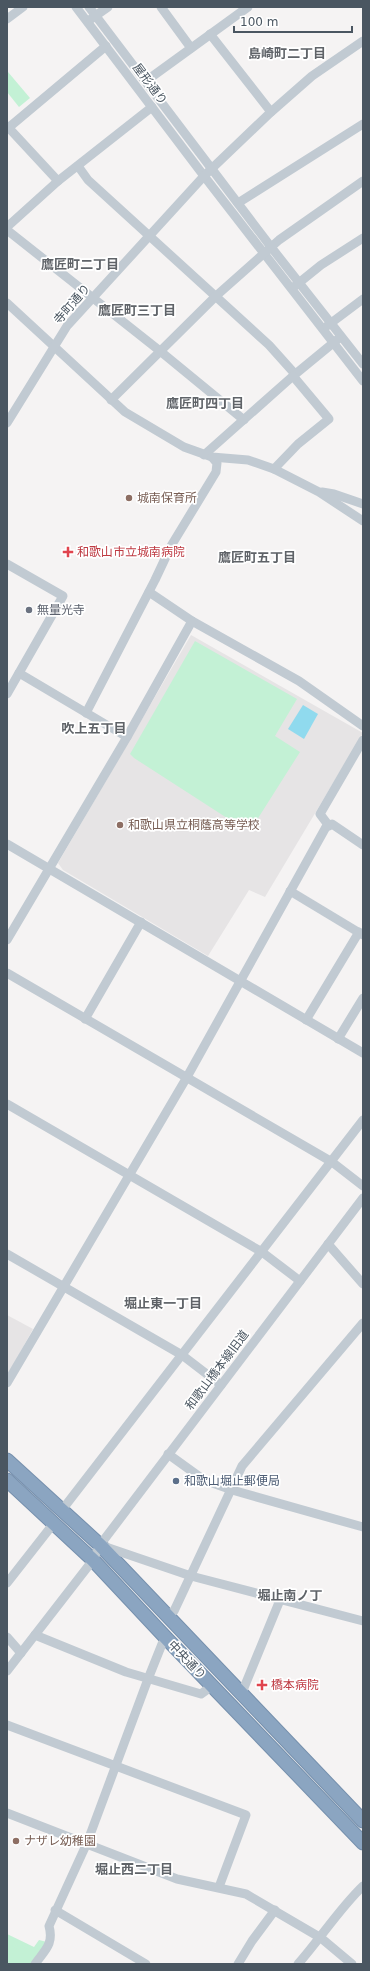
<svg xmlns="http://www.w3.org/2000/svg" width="370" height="1971" font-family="'DejaVu Sans','Noto Sans JP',sans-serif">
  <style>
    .education { fill: #e6e4e5 }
    .green { fill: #c3f1d5 }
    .water { fill: #90daee }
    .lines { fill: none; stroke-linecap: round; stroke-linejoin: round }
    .highway-casing { stroke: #7690ad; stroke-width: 15 }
    .minor { stroke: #c1cad2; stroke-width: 9 }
    .highway { stroke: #8ba5c1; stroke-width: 13 }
    .education-dot { fill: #8d6e63; stroke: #fff; stroke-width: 1.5 }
    .health-dot { fill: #e0444e; stroke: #fff; stroke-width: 1.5 }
    .worship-dot { fill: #6b7280; stroke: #fff; stroke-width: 1.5 }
    .service-dot { fill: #5c6f8a; stroke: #fff; stroke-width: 1.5 }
    .labels { text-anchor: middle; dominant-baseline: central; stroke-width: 3.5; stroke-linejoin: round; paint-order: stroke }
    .street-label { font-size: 12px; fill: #4a5661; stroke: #fff }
    .education-label { font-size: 12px; fill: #785e54; stroke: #fff; text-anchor: start }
    .health-label { font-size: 12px; fill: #be3a42; stroke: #fff; text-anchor: start }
    .worship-label { font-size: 12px; fill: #5b616d; stroke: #fff; text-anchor: start }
    .service-label { font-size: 12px; fill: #4e5e75; stroke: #fff; text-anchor: start }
    .neighbourhood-label { font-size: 13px; font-weight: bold; fill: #5f6368; stroke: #fff }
  </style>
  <rect width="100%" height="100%" fill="#f5f3f3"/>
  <!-- education -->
  <g class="education">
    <path d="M191 635 363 733 265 897 249 890 208 956 63 870 58 863Z"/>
    <path d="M7 1315 33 1329 7 1376Z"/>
  </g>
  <!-- green -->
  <g class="green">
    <path d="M8 72 30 98 19 107 7 92Z"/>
    <path d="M195 641 297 699 275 736 300 752 255 823 241 827 134 758 130 754Z"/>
    <path d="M7 1934 34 1947 39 1940 47 1942 34 1964H7Z"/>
  </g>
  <!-- water -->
  <path class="water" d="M303 705 318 714 304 739 288 729Z"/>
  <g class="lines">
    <!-- highway casing -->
    <g class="highway-casing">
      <g id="highway">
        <path d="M7 1460 100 1545 363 1821"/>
        <path d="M7 1480 93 1560 167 1639 363 1843"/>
      </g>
    </g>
    <!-- minor -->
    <g class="minor">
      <path d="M76 7 204 176 363 381"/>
      <path d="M89 7 271 247 363 364"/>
      <path d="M161 7 191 48"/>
      <path d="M7 19 23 7"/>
      <path d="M91 19 108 7"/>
      <path d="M210 34 271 112"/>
      <path d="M146 81 248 7"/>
      <path d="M7 126 58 181"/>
      <path d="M7 129 106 46"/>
      <path d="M78 166 88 180 269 345 295 374"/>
      <path d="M238 203 363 124"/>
      <path d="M7 227 58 181 152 107"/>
      <path d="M7 230 160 351 244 420"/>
      <path d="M295 286 321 265 363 238"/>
      <path d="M7 303 125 412 184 447 212 457 248 460 274 469 319 492 363 521"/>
      <path d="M327 326 363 299"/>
      <path d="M111 400 216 296 279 240 363 181"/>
      <path d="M7 423 67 326 204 176 271 112 312 76 363 41"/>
      <path d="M204 455 293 376 338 339"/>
      <path d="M274 469 298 444 329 419 293 376"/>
      <path d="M322 492 334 494 363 504"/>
      <path d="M7 564 63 596 7 694"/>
      <path d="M149 592 192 621 299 681 363 726"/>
      <path d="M19 673 127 737"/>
      <path d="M86 713 155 580 171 546 216 472 217 463 212 457"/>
      <path d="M329 826 320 814 363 740"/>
      <path d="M7 844 363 1053"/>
      <path d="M290 891 363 935"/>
      <path d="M7 940 127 737 192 621"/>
      <path d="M7 973 332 1162 363 1186"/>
      <path d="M85 1019 141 922"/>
      <path d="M306 1020 359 932"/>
      <path d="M338 1039 363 998"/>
      <path d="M7 1104 262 1252 300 1281"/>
      <path d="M328 1244 363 1284"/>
      <path d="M7 1254 182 1355 221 1385"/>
      <path d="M7 1383 187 1077 326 827 332 824 363 845"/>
      <path d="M168 1454 204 1480 232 1490 363 1527"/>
      <path d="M62 1510 363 1120"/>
      <path d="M103 1546 191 1576 363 1621"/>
      <path d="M7 1583 54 1523"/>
      <path d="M166 1616 174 1611 242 1466 363 1323"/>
      <path d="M35 1635 126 1672 201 1694 212 1686"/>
      <path d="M7 1637 21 1653"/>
      <path d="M7 1671 93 1560 100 1545 363 1198"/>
      <path d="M241 1695 280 1600"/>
      <path d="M7 1725 246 1815 219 1887"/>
      <path d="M7 1813 177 1879 246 1894 321 1938 352 1964"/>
      <path d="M55 1910 146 1964"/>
      <path d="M35 1964C45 1950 54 1944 49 1926L87 1843 148 1679 162 1644 167 1639"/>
      <path d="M238 1964 252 1941 275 1910"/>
      <path d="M298 1964C321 1938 339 1909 363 1886"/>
    </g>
    <!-- highway -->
    <use href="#highway" class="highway"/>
  </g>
  <!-- markers -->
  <g class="education-dot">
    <circle cx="129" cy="498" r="4"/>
    <circle cx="120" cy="825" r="4"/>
    <circle cx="16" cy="1841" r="4"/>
  </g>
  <g class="health-dot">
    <path d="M66 546h4v4h4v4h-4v4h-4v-4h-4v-4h4z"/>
    <path d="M260 1679h4v4h4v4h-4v4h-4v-4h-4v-4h4z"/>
  </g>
  <circle class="worship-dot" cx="29" cy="610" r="4"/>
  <circle class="service-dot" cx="176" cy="1481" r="4"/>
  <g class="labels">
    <!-- street labels -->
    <g class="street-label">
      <text transform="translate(150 84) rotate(53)">屋形通り</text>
      <text transform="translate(72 304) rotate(-49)">寺町通り</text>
      <text transform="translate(217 1370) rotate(-53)">和歌山橋本線旧道</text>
      <text transform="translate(187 1660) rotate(46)">中央通り</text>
    </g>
    <!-- education labels -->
    <g class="education-label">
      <text x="137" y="498">城南保育所</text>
      <text x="128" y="825">和歌山県立桐蔭高等学校</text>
      <text x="24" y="1841">ナザレ幼稚園</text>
    </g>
    <!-- health labels -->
    <g class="health-label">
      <text x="77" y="552">和歌山市立城南病院</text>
      <text x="271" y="1685">橋本病院</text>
    </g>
    <!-- worship labels -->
    <g class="worship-label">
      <text x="37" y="610">無量光寺</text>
    </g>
    <!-- service labels -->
    <g class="service-label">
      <text x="184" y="1481">和歌山堀止郵便局</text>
    </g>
    <!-- neighbourhood labels -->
    <g class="neighbourhood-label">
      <text x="287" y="53">島崎町二丁目</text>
      <text x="80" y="264">鷹匠町二丁目</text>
      <text x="137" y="310">鷹匠町三丁目</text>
      <text x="205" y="403">鷹匠町四丁目</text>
      <text x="257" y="557">鷹匠町五丁目</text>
      <text x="94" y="728">吹上五丁目</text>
      <text x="163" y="1303">堀止東一丁目</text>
      <text x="290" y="1595">堀止南ノ丁</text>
      <text x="134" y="1869">堀止西二丁目</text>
    </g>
  </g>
  <!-- border -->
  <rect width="370" height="1971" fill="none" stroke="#4a5661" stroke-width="16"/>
  <!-- scale -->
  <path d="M234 26v6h118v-6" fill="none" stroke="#4a5661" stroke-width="2"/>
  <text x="240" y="26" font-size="12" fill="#4a5661" stroke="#ffffff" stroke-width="3" paint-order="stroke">100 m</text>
</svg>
